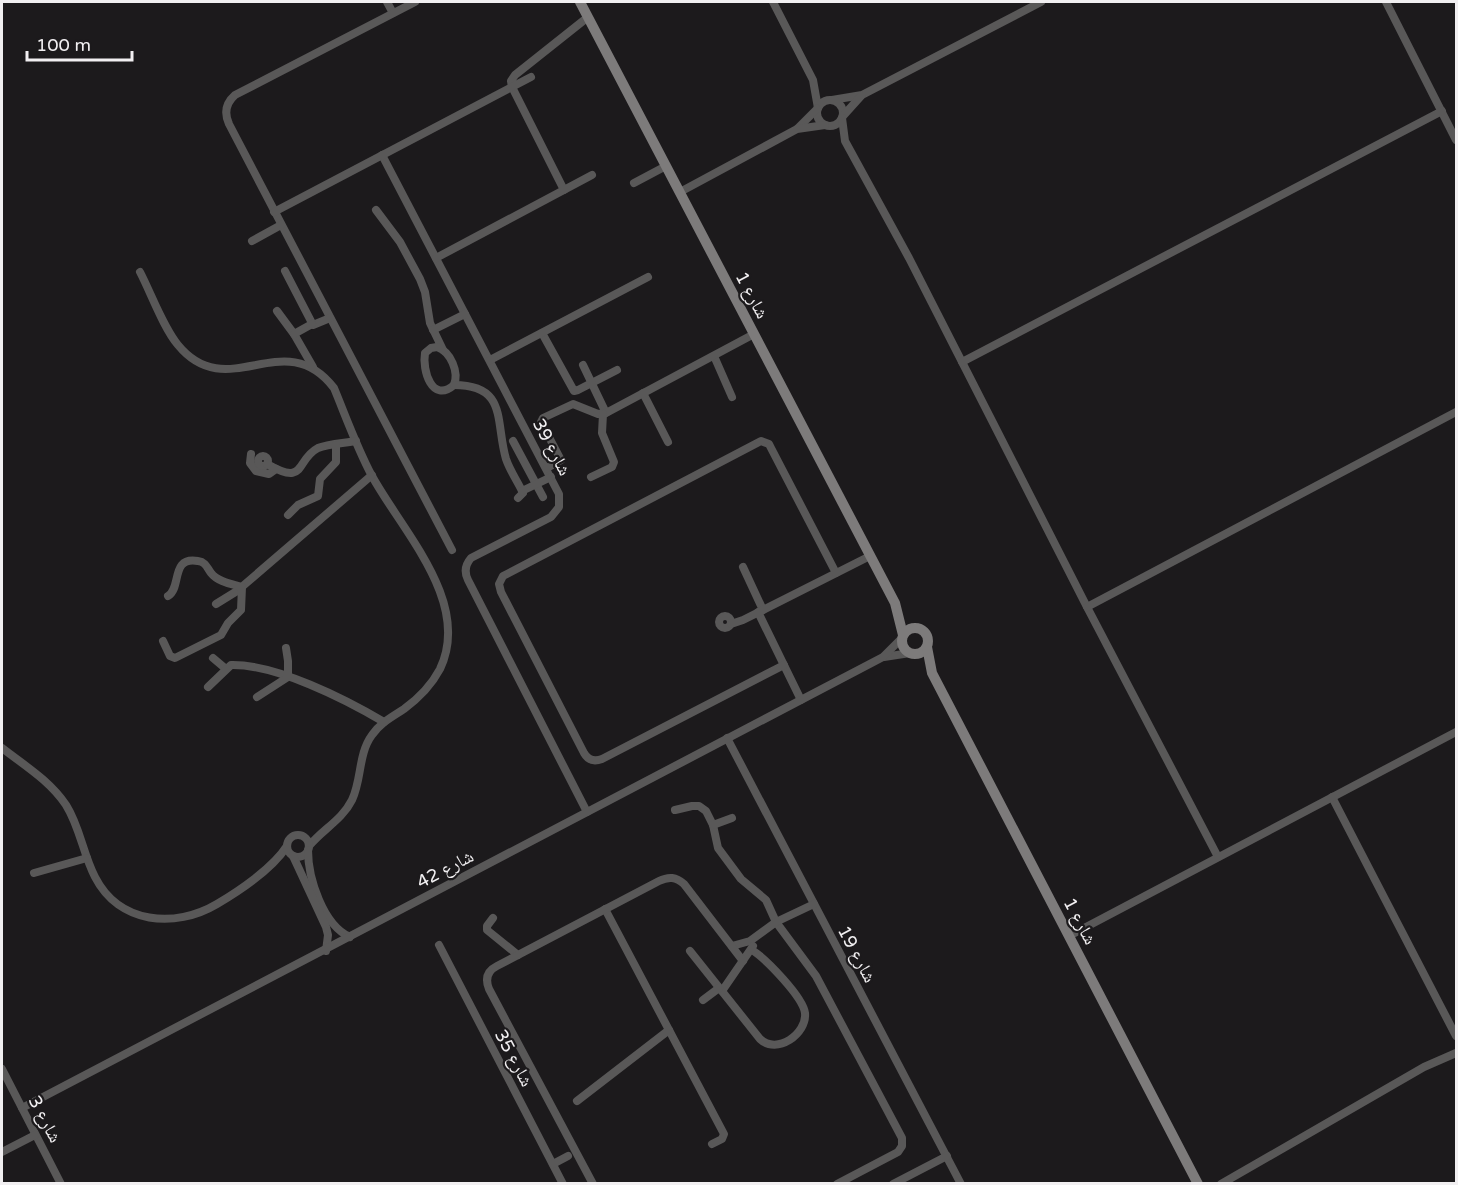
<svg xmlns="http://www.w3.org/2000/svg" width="1458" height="1185" font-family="'Varela Round','Noto Naskh Arabic',sans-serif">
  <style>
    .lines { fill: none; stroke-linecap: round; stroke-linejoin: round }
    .street { stroke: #595858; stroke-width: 8 }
    .secondary { stroke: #7d7b7b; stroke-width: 10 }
    .labels { text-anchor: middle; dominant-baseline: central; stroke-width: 4.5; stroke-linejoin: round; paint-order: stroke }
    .street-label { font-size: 18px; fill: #f1eff1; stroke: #1c1a1c }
  </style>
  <rect width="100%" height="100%" fill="#1c1a1c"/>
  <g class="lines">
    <!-- street -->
    <g class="street">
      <path d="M387 2 393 13"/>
      <path d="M415 2 235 95C226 103 224 113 229 124L452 550"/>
      <path d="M773 2 813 80 818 108"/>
      <path d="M1386 2 1456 140"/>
      <path d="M832 100 862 95 1041 2"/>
      <circle cx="830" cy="113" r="13"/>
      <path d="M843 116 861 96"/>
      <path d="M842 118 845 141 909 258 1087 607 1218 857"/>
      <path d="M798 128 817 109"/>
      <path d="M382 155 559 494V507L551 517 471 558C465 565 464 572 468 580L587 812"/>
      <path d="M634 183 666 166"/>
      <path d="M564 190 512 87 511 81 515 75 588 17"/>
      <path d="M680 192 797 129 825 125"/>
      <path d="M376 210 400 242 420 279 425 292 430 323 443 350"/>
      <path d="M274 212 531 77"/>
      <path d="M252 241 281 225"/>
      <path d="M436 258 592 175"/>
      <path d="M285 271 313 325 330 318"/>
      <path d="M140 272C151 293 163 327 178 345 228 406 284 323 334 388 346 417 357 448 372 476 402 531 472 602 440 669 431 686 419 698 404 709 392 717 380 723 372 735 358 754 362 779 352 800 342 820 323 829 309 846"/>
      <path d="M277 311 294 334 313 367"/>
      <path d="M433 330 465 314"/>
      <path d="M542 333 574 391 578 390 617 370"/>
      <path d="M294 334 312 324"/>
      <path d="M437 347C451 352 459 372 454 385 432 404 422 370 425 353L431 348Z"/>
      <path d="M714 356 732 397"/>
      <path d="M490 360 648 277"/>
      <path d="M962 362 1442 111"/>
      <path d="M583 365 606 413"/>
      <path d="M454 385C508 385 495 422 506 459 510 471 518 482 523 493L518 498"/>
      <path d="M643 393 668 442"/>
      <path d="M513 441 543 497"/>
      <path d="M251 454 250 463 256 471 269 474 276 469"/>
      <circle cx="263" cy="461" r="5"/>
      <path d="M267 464C307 487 295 460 318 448 327 444 345 443 356 441"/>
      <path d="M547 468 561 460 541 422 543 418 573 404 598 414 606 413 754 334"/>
      <path d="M591 477 612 467 614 462 602 433 603 414"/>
      <path d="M522 491 551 477"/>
      <path d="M288 515 298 505 318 496 320 479 336 462V445"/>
      <path d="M743 567 763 610"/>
      <path d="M216 604 237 591 372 475"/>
      <path d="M1087 607 1456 412"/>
      <path d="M758 612 801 700"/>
      <circle cx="725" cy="622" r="6"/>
      <path d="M731 624 743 620 870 556"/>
      <path d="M163 641 170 656 175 658 221 635 228 623 241 610 242 587C232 584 218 582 211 573 207 568 206 562 198 561 170 556 182 588 168 596"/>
      <path d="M884 657 910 653"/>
      <path d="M213 658 226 669"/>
      <path d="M784 665 602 759C594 762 588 760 584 753L501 592 499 584 503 576 507 574 761 441 769 444 771 448 836 573"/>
      <path d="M208 687 231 665C276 664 345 699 384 722"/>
      <path d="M257 697 288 677V661L286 648"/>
      <path d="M727 738 961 1184"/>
      <path d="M2 748C25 766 49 780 66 805 80 827 83 854 95 877 119 924 175 929 217 904 239 891 273 868 287 846"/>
      <path d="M1332 797 1456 1036"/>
      <path d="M675 810 692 806H699L706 811 713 825 718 848 741 879 766 900 776 922 816 976 902 1138V1146L898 1152 837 1184"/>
      <path d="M713 825 732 818"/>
      <circle cx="298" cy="846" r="11"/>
      <path d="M308 850C308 878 323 925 350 937"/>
      <path d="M293 856 326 927 328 935 326 951"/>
      <path d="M34 873 87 858"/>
      <path d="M605 909 724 1134 722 1139 712 1144"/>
      <path d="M493 918 487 926V930L518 955"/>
      <path d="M1069 936 1456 732"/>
      <path d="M439 945 563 1184"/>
      <path d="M732 946 750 941 776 922 814 904"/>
      <path d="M690 951 760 1039C777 1055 807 1034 805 1013 803 997 766 959 752 950"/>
      <path d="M722 991 753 946"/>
      <path d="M703 1000 719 988"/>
      <path d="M2 1069 61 1184"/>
      <path d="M577 1101 669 1030"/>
      <path d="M22 1108 883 657 903 637"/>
      <path d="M2 1152 35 1135"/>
      <path d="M553 1164 568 1156"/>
      <path d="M593 1184 489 989C485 979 487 971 497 966L659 881C669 876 676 877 684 884L743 961"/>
      <path d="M893 1184 947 1156"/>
      <path d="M1221 1184 1424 1067 1456 1053"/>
    </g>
    <!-- secondary -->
    <g class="secondary">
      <path d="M580 2 895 603 903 635"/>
      <circle cx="915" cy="641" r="13"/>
      <path d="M927 647 932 673 1198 1184"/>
    </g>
  </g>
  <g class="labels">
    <!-- street labels -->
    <g class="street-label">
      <text transform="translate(752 295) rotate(62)">شارع 1</text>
      <text transform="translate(552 447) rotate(62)">شارع 39</text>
      <text transform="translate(445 869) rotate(-28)">شارع 42</text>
      <text transform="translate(1080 921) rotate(62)">شارع 1</text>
      <text transform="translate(857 954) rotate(62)">شارع 19</text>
      <text transform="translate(514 1058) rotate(62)">شارع 35</text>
      <text transform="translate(45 1119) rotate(62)">شارع 3</text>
    </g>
  </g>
  <!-- border -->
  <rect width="1458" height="1185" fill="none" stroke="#f1eff1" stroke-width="6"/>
  <!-- scale -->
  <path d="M27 51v9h105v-9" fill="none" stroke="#f1eff1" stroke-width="3"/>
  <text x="36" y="51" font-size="18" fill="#f1eff1" stroke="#1c1a1c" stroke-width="4.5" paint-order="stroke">100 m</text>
</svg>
